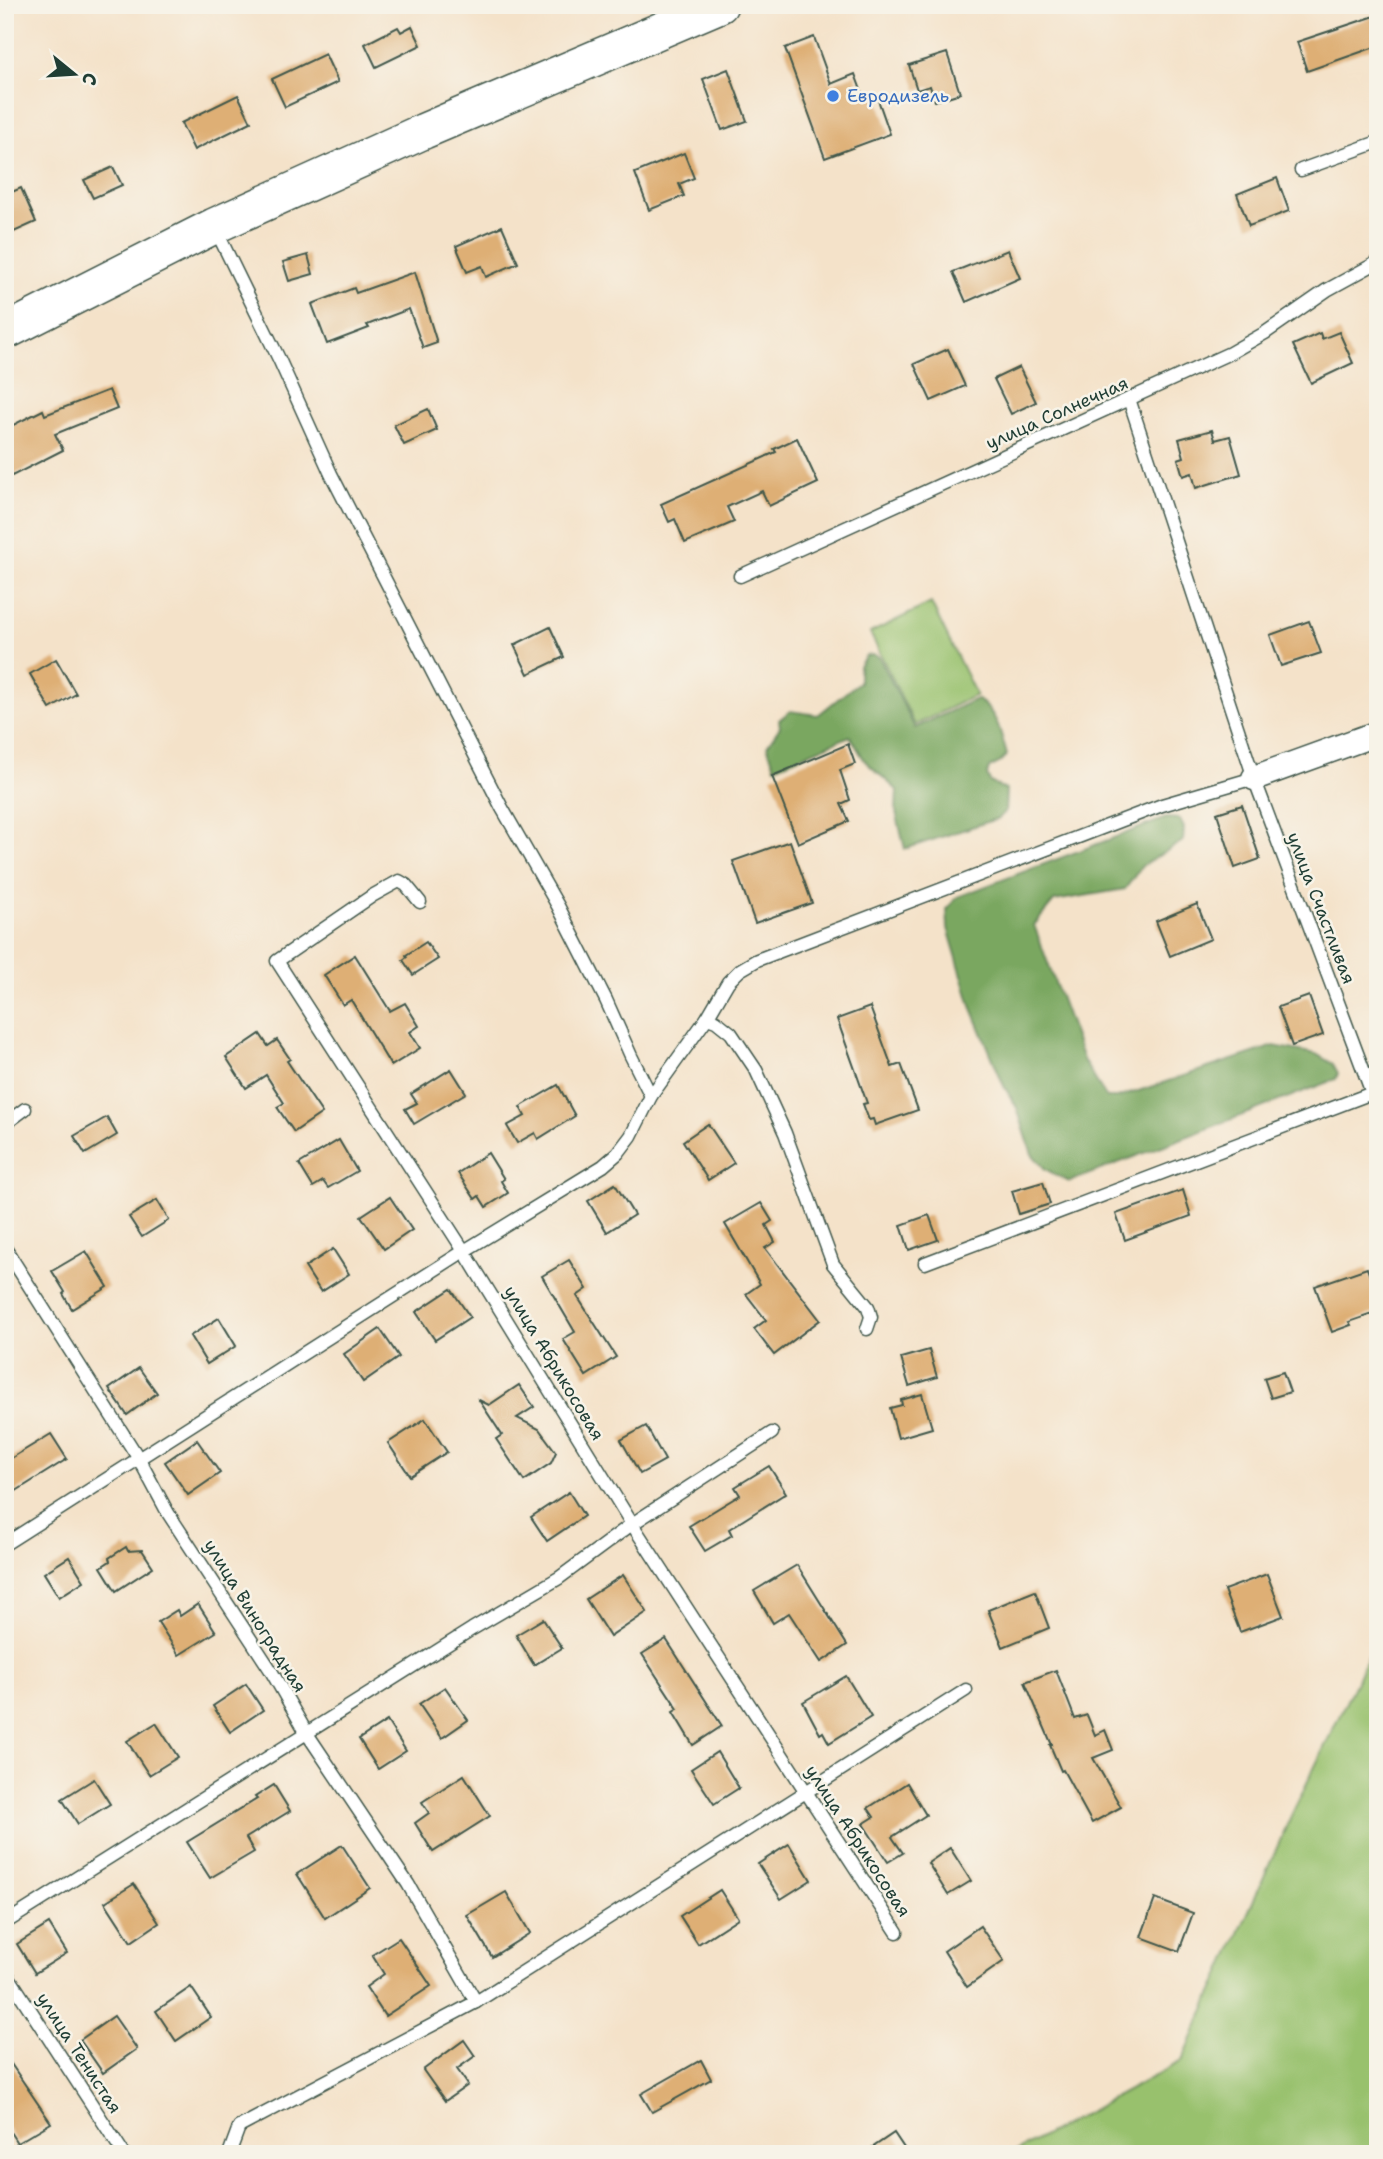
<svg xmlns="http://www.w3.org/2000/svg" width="1383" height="2159" font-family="'Shantell Sans',sans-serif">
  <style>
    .green { fill: #98c16d; stroke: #5c7f50; stroke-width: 2 }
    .forest { fill: #7aa760; stroke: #4c724a; stroke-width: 2 }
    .building { fill: #deaf74 }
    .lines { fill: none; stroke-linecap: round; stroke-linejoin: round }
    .lane-casing { stroke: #3f564a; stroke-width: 15 }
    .street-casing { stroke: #3f564a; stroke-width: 27 }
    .secondary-casing { stroke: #3f564a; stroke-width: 38 }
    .lane { stroke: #fff; stroke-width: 12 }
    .street { stroke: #fff; stroke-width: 24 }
    .secondary { stroke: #fff; stroke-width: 35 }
    .shop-dot { fill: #3f7fe0; stroke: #f7f3e8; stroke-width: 2.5 }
    .labels { text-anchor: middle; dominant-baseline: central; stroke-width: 5; stroke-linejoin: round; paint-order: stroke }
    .shop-label { font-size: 18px; fill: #366cbe; stroke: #f7f3e8; text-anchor: start }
    .street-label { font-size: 18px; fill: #1f3d34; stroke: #f7f3e8 }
  </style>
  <rect width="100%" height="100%" fill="#f7f3e8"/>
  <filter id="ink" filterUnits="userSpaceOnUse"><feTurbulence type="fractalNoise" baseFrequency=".0143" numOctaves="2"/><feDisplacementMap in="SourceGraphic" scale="14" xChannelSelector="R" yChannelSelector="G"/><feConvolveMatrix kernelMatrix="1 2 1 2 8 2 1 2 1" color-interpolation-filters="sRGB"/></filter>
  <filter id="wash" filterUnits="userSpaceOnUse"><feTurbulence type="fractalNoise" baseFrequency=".00686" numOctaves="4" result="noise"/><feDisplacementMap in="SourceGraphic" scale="28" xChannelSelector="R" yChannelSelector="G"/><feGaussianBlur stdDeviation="1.57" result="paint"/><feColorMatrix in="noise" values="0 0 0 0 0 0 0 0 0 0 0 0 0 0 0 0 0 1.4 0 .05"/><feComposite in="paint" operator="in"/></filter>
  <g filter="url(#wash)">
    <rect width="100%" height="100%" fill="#f4e2c9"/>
    <!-- green -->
    <g class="green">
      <path d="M931 603 976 695 915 725 870 633Z"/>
      <path d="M1378 1636V2154H1011L1182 2061 1291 1816Z"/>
    </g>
    <!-- forest -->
    <g class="forest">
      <path d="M873 655 879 657 915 728 976 699C997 710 1001 734 1007 755L1001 762 989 768 987 775 990 782 1006 790 1005 812 999 818 905 849 896 812 897 790 865 761 850 736 775 767 767 746 780 727 779 720 790 711 818 715 859 682V666L866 656Z"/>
      <path d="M1166 818 1180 819 1184 828 1183 841 1142 866 1125 889 1054 901 1034 925 1084 1062 1107 1098H1117L1274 1046 1316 1054 1333 1064 1338 1073 1336 1079 1069 1182 1045 1169 1032 1154 1017 1108 1004 1086 971 1006 948 928 947 909 957 897Z"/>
    </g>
    <g id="blocks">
      <!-- building -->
      <g class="building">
        <path d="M1378 15V46L1307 71 1297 42Z"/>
        <path d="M412 26 421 45 376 67 365 44 398 27 401 32Z"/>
        <path d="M814 37 831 84 855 74 864 98 876 94 890 134 825 158 785 48Z"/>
        <path d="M947 53 960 93 935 101 930 86 917 90 909 65Z"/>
        <path d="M325 54 338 82 285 107 272 79Z"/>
        <path d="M728 69 747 121 722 130 703 79Z"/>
        <path d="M238 95 251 122 194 150 181 123Z"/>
        <path d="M684 153 694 178 679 184 684 196 649 210 635 173Z"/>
        <path d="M113 167 122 185 93 198 84 180Z"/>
        <path d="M1277 178 1289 211 1249 226 1237 194Z"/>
        <path d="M21 188 36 222 5 236V195Z"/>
        <path d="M502 226 518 263 486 277 482 266 467 272 456 246Z"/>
        <path d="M1008 250 1020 278 966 302 953 272Z"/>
        <path d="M308 255 313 274 289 281 283 262Z"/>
        <path d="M415 272 437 343 423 348 409 309 367 325 369 328 327 344 312 304 354 288 356 293Z"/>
        <path d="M1339 332 1353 363 1311 383 1293 345 1320 333 1322 339Z"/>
        <path d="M948 349 965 386 931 401 914 364Z"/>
        <path d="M1019 367 1036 402 1011 414 994 379Z"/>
        <path d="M109 390 117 409 55 434 63 450 12 476 5 462V429L43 410 45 415Z"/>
        <path d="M428 409 437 430 404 445 394 425Z"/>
        <path d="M1212 430 1215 440 1230 436 1241 474 1196 488 1192 473 1183 476 1178 459 1184 457 1179 439Z"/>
        <path d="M797 438 818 483 769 506 762 491 727 507 734 522 685 543 675 519 669 522 661 504 776 452 774 449Z"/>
        <path d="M1309 621 1321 653 1281 666 1270 635Z"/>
        <path d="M550 627 564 657 528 674 514 645Z"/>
        <path d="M56 659 76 694 50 709 30 674Z"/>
        <path d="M848 744 855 764 840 770 850 800 841 804 849 821 798 843 772 776Z"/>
        <path d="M1242 805 1260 859 1235 868 1217 813Z"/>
        <path d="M790 841 812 903 755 923 733 861Z"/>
        <path d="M1197 904 1211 939 1170 956 1156 921Z"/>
        <path d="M426 942 438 959 413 975 403 960 407 957 406 955Z"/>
        <path d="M355 955 390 1011 405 1003 419 1026 410 1032 420 1048 391 1066 351 1000 343 1005 324 975Z"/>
        <path d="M1309 996 1323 1035 1292 1046 1278 1007Z"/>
        <path d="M870 1007 892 1067 901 1064 918 1110 875 1125 873 1119 869 1120 863 1104 867 1103 837 1019Z"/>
        <path d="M260 1034 268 1046 277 1040 290 1059 287 1061 322 1113 294 1132 277 1107 284 1103 266 1075 246 1088 226 1057Z"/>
        <path d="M451 1069 466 1093 414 1124 405 1109 417 1103 411 1094Z"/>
        <path d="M558 1085 575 1116 538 1139 535 1133 517 1143 507 1126 525 1116 520 1107Z"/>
        <path d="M107 1117 117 1135 85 1154 74 1136Z"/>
        <path d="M708 1124 734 1163 708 1180 683 1141Z"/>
        <path d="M339 1140 357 1171 328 1188 323 1181 313 1187 299 1164Z"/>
        <path d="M488 1153 504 1179 501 1181 508 1193 486 1207 479 1196 475 1199 458 1173Z"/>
        <path d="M1043 1182 1050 1204 1019 1214 1012 1191Z"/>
        <path d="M615 1184 634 1215 607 1232 588 1201Z"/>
        <path d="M1183 1190 1191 1216 1125 1240 1116 1214Z"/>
        <path d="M390 1197 412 1230 384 1249 361 1216Z"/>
        <path d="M157 1200 169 1220 142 1237 129 1217Z"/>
        <path d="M761 1203 772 1221 766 1225 775 1242 765 1248 820 1320 774 1355 754 1329 766 1320 746 1294 760 1284 725 1224Z"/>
        <path d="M929 1215 938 1240 909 1250 901 1225Z"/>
        <path d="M333 1249 349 1274 321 1292 305 1267Z"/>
        <path d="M86 1251 108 1287 72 1309 63 1294 65 1292 52 1271Z"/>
        <path d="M569 1260 587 1289 577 1296 616 1357 586 1376 563 1339 575 1332 542 1276Z"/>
        <path d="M1367 1268 1378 1299V1312L1349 1322 1351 1325 1332 1332 1315 1286Z"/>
        <path d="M451 1289 470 1317 435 1340 416 1312Z"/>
        <path d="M219 1318 236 1346 207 1364 190 1336Z"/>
        <path d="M380 1329 399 1357 363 1382 344 1354Z"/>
        <path d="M929 1350 937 1377 909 1386 901 1358Z"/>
        <path d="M139 1368 157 1393 127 1415 109 1389Z"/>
        <path d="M1283 1372 1290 1392 1271 1398 1264 1378Z"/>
        <path d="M519 1385 534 1407 517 1418 539 1429 556 1452 551 1463 524 1481 496 1439 502 1435 479 1400 489 1405Z"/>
        <path d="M922 1394 932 1428 898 1438 890 1408 902 1405 901 1400Z"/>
        <path d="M425 1419 447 1452 410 1476 388 1443Z"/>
        <path d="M646 1426 665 1460 640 1474 621 1440Z"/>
        <path d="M51 1434 67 1459 5 1498V1462Z"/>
        <path d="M197 1440 220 1473 188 1495 165 1462Z"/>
        <path d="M769 1466 786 1493 729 1529 732 1535 705 1551 689 1526 740 1495 735 1487Z"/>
        <path d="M569 1492 584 1516 547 1541 531 1517Z"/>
        <path d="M126 1547 128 1551 142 1550 153 1567 116 1591 101 1567 110 1561 109 1558Z"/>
        <path d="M69 1557 84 1581 59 1597 44 1573Z"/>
        <path d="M797 1565 847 1645 821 1662 789 1613 773 1623 754 1591Z"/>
        <path d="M1267 1574 1283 1616 1240 1632 1224 1590Z"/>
        <path d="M623 1575 647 1612 610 1637 586 1599Z"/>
        <path d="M1035 1591 1049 1628 1003 1647 988 1610Z"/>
        <path d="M198 1604 216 1632 179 1655 158 1622 177 1610 180 1616Z"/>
        <path d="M543 1619 562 1648 534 1665 516 1635Z"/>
        <path d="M666 1639 722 1726 693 1745 673 1712 678 1709 642 1654Z"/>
        <path d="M1056 1670 1075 1719 1087 1715 1095 1735 1105 1730 1113 1750 1093 1758 1121 1807 1092 1823 1063 1770 1061 1771 1050 1745H1052L1025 1682Z"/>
        <path d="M846 1676 871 1717 829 1743 823 1732 820 1734 803 1702Z"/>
        <path d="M246 1684 263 1710 230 1732 213 1706Z"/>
        <path d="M445 1687 468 1720 442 1738 419 1704Z"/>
        <path d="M387 1721 406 1751 378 1769 359 1739Z"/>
        <path d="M156 1723 178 1757 149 1775 127 1741Z"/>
        <path d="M717 1752 739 1788 714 1804 691 1769Z"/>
        <path d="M464 1775 490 1816 433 1852 415 1823 429 1813 422 1802Z"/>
        <path d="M94 1779 110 1804 78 1824 62 1799Z"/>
        <path d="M907 1783 926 1815 892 1837 903 1853 888 1862 863 1824 874 1817 868 1808Z"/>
        <path d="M274 1785 290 1811 246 1838 254 1852 210 1878 187 1842 257 1799 255 1797Z"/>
        <path d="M789 1844 811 1880 781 1899 758 1864Z"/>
        <path d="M342 1845 370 1888 325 1918 297 1874Z"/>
        <path d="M950 1848 971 1881 948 1895 928 1863Z"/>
        <path d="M134 1884 159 1923 131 1942 105 1902Z"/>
        <path d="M720 1890 738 1918 698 1944 680 1916Z"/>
        <path d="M506 1892 530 1933 492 1957 467 1915Z"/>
        <path d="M1155 1899 1193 1913 1179 1951 1141 1937Z"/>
        <path d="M49 1924 67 1953 35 1973 17 1944Z"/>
        <path d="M980 1926 1004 1961 967 1987 944 1951Z"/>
        <path d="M399 1938 431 1986 385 2016 366 1987 384 1974 372 1955Z"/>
        <path d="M191 1987 211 2017 176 2041 156 2011Z"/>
        <path d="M114 2016 137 2049 103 2073 80 2040Z"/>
        <path d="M464 2040 475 2056 457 2069 468 2085 445 2101 423 2070Z"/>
        <path d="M5 2055 51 2123 17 2143 5 2124Z"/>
        <path d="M701 2060 711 2079 652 2112 641 2094Z"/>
        <path d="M894 2133 908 2154H863Z"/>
      </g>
    </g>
  </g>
  <g filter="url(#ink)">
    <use href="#blocks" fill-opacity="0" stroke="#3f564a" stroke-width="2"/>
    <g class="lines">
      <!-- lane casing -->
      <g class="lane-casing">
        <g id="lane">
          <path d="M1301 170 1378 142"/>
          <path d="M215 228 279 359 331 474 502 808 558 906 606 1000 631 1056 651 1096"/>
          <path d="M740 576 1230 353 1265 333 1327 290 1378 262"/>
          <path d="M420 902 406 885 399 881 372 896 277 961 464 1251 632 1524 897 1932"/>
          <path d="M707 1018 716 1021 731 1033 756 1070 785 1133 833 1264 868 1307 871 1317 867 1329"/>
          <path d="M1372 1093 1378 1108"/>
          <path d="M5 1124 25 1109"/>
          <path d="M5 1248 139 1459 168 1513 270 1669 306 1732 408 1884 476 2002"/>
          <path d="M925 1263 1372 1093 1254 778 1129 399"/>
          <path d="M5 1544 464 1251 603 1166 618 1153 631 1136 651 1096 707 1018 728 982 740 970 757 960 1162 805 1254 778"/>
          <path d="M5 1923 472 1629 559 1578 632 1524 772 1433"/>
          <path d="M5 1971 124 2154"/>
          <path d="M229 2154 239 2127 476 2002 966 1690"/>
        </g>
      </g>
      <!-- street casing -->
      <g class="street-casing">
        <path id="street" d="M1254 778 1378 733"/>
      </g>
      <!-- secondary casing -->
      <g class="secondary-casing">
        <path id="secondary" d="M5 332 214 226 424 131 720 5"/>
      </g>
      <!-- lane -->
      <use href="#lane" class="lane"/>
      <!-- street -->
      <use href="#street" class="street"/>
      <!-- secondary -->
      <use href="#secondary" class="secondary"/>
    </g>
  </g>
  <!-- markers -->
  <circle class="shop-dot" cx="833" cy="96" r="7"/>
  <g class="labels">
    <!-- shop labels -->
    <g class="shop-label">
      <text x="847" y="96">Евродизель</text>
    </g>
    <!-- street labels -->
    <g class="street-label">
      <text transform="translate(1057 413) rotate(-24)">улица Солнечная</text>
      <text transform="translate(1321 908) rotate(69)">улица Счастливая</text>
      <text transform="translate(554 1363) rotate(59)">улица Абрикосовая</text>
      <text transform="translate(255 1616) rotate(58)">улица Виноградная</text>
      <text transform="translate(858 1841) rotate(57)">улица Абрикосовая</text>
      <text transform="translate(79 2053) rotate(57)">улица Тенистая</text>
    </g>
  </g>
  <!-- margin -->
  <rect width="1383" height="2159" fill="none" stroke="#f7f3e8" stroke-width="28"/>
  <!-- north arrow -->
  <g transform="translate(74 74) rotate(108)" stroke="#f7f3e8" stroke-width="5" paint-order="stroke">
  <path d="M0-5L12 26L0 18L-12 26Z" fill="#1f3d34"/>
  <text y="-10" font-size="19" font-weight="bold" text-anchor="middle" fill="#1f3d34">С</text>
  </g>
</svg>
